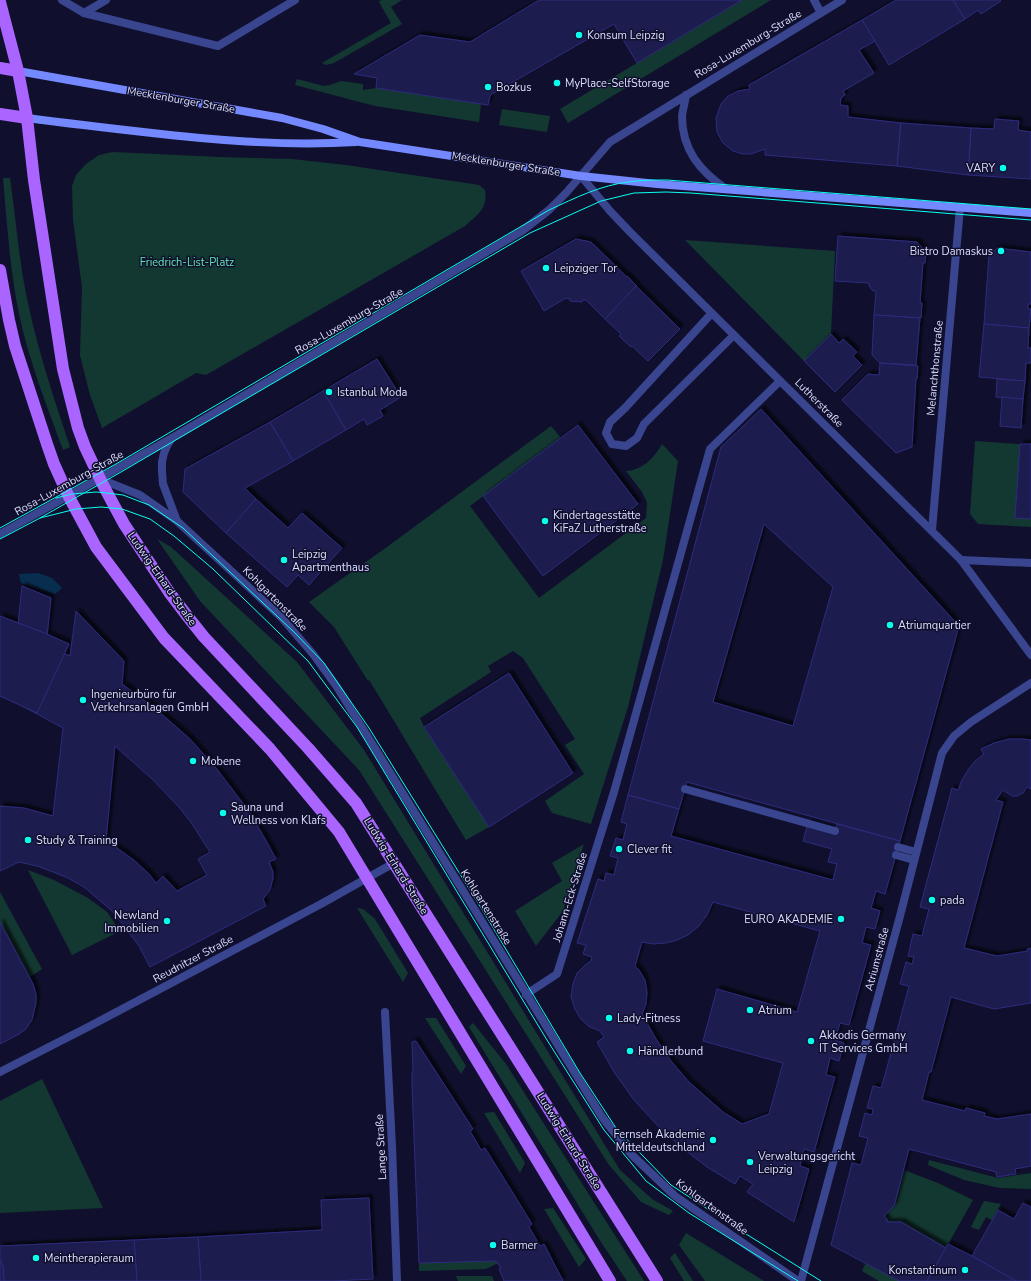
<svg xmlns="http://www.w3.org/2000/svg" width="1031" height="1281" font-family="'Nunito Sans',sans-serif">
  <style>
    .green { fill: #133831 }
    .water { fill: #082e4f }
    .building { fill: #1d1b50; stroke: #2e2c7d; fill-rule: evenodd; filter: url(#shadow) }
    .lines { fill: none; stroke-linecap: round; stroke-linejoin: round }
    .lane { stroke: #39458f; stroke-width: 8 }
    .street { stroke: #39458f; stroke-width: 8 }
    .secondary { stroke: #7489ff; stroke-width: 8 }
    .primary { stroke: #aa64ff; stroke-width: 12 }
    .tram { stroke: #09ffed; stroke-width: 1 }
    .poi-dot { fill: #09ffed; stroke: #10102e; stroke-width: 1.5 }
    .labels { text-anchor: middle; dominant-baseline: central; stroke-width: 3; stroke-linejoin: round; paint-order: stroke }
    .poi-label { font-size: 11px; fill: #dddfff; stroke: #10102e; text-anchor: start }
    .street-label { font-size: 11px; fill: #dddfff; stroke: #10102e }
    .park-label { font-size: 11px; fill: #61e7ae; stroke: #10102e }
  </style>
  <defs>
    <filter id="shadow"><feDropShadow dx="3.5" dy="-3.5" stdDeviation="1" flood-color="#0009"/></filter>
  </defs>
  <rect width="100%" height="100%" fill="#10102e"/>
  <!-- green -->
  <g class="green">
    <path d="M381 0H402L391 7 402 24 334 63 326 65 322 63 391 23 379 2Z"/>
    <path d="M742 0H771L568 123 560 109Z"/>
    <path d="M297 79 324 86 330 85 341 81 363 84V90L376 88 481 104 479 122 375 106 295 85Z"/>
    <path d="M502 109 550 116 547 132 499 125Z"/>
    <path d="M113 152 219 157 292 159 346 165 479 185 485 190C488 209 477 215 465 226L206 375 196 373 102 428 90 395 80 355 82 287 73 220 72 186 76 175 86 164 99 155Z"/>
    <path d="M3 178H10C15 213 18 249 24 283 34 339 52 393 70 447L63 450C47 406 29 361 19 314 10 270 7 224 3 178Z"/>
    <path d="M685 240 835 251 831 334 804 361Z"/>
    <path d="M551 426 561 438 470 506 539 598 646 518 647 502 642 492 626 471C643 470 654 458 662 444L678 461 663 560 628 707 591 824 552 813 545 801 584 774 565 745 575 739 523 658 513 651 488 666 491 672 420 718 424 727 489 827 466 840C433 787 402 733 369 680L368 681 334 627 309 602 387 547Z"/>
    <path d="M975 441 1031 445V527L978 524 970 514Z"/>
    <path d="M157 539 171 547 297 662 364 750 620 1170 652 1199 673 1211 669 1215 641 1202 609 1165 359 770 200 601Z"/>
    <path d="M584 844 563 911 536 946 515 911 562 881 552 863Z"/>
    <path d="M28 870 54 880 88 898 107 912 120 931 72 955Z"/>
    <path d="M0 892 42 969 30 977 0 922Z"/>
    <path d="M357 908 363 909 375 919 408 973 403 982Z"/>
    <path d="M425 1018H436L466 1066 461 1074Z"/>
    <path d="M473 1023 506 1064 644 1281H627L599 1239 469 1027Z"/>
    <path d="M42 1079 103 1208 0 1213V1101Z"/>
    <path d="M494 1112 525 1163 520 1173 484 1113Z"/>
    <path d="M929 1160 998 1178 1031 1173V1189L1000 1188 964 1180 928 1165Z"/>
    <path d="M904 1170 938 1183 973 1200 946 1248 901 1222H887V1219L884 1216 894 1206Z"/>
    <path d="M984 1201 1001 1204 992 1220 986 1217 979 1230 971 1227Z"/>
    <path d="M553 1208 586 1259 579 1267 544 1209Z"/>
    <path d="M686 1233 764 1281H705L679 1245Z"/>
    <path d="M675 1253 693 1281H684L670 1258Z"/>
    <path d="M496 1261 498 1263 486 1269 419 1271V1263Z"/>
    <path d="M867 1261 902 1281H879L862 1271Z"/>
    <path d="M456 1276H492L494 1281H458Z"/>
  </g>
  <!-- water -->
  <path class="water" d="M38 573 52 578 62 588 55 594 21 583 19 574Z"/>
  <!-- building -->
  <g class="building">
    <path d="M539 0H742L637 63 614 24 492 94 490 96 488 105 376 88 377 78 354 74 420 35 470 42Z"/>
    <path d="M896 0H953L965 19 889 65 862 20Z"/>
    <path d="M953 0H1000L1001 1 981 14 978 10 965 19Z"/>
    <path d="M862 20 875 41 859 50 874 73 843 91 845 95 841 98 840 105 848 106V117L901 123 897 166 765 155V149L751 154H743L733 151 723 143 717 132 716 118 721 104 728 96 738 91 750 89 749 85Z"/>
    <path d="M995 119 1019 121 1018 130 1031 132V179L968 175 971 128 994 129Z"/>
    <path d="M901 123 971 128 968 175 897 166Z"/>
    <path d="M838 236 917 242 926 252 925 263H923L920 303H922L921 318 874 315 876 291H873L869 286V283L835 281Z"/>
    <path d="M576 239 591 242 627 277V276L637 286 605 319 586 300H583L582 302 570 301V299L566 298 544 311 521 271Z"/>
    <path d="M997 248 1031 252V304H1028V309H1031L1029 328 984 324 989 256Z"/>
    <path d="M636 286 680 329 648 361 632 346 631 347 619 336 621 334 605 319Z"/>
    <path d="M874 315 920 318 916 365 880 363 872 355Z"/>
    <path d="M984 324 1029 328 1028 348H1031V363H1026L1025 381 979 377Z"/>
    <path d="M831 334 839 343 843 339 857 352 853 356 862 365 835 392 804 361Z"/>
    <path d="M377 359 401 397 380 410 383 416 367 425 364 419 346 430 323 391Z"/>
    <path d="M880 363 918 366 917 379H916L912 447 896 453 842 400 868 374 879 375Z"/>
    <path d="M997 379 1025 381 1023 399 996 397Z"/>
    <path d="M323 391 346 430 293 461 270 422Z"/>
    <path d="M1002 397 1023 399 1021 428 1000 426Z"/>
    <path d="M761 409 959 626 900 841 687 782 679 809 628 795 721 447ZM764 524 833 587 793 726 713 702Z"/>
    <path d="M270 422 293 461 245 488 256 499 226 533 183 492 185 469Z"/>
    <path d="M578 425 638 504 543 576 483 496Z"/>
    <path d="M1020 444H1031V519L1015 518Z"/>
    <path d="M256 499 288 528 302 513 342 548 309 585 298 575 287 587 226 533Z"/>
    <path d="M22 586 51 598 46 646 17 635Z"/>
    <path d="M76 611 124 661 122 684 157 710 190 739 216 768 248 810 264 837 276 859 269 862 273 872V878L270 890 263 899 266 906 150 967 139 946 121 922 111 910 84 887 68 878 53 872 37 866 19 862 0 871V806L24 808 53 816 63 728 15 702 0 696V629L24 637 70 656ZM115 746 151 778 178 806 190 821 210 852 198 859 207 875 177 891 163 876 156 883 149 874 135 861 106 840Z"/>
    <path d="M0 616 47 634 69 644 37 713 0 696Z"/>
    <path d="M509 673 573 773 489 827 424 727Z"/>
    <path d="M1009 739H1023L1031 740V789L1027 787 1023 793 1017 796H1012L1003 790 996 800 1003 802 964 948 997 956 1028 951 1027 949 1031 948V1003L994 1009 951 997 931 1072H929L922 1100 965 1111 966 1108 985 1113 984 1116 997 1119 1031 1114V1166L1015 1169 1016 1174 997 1177 996 1172 909 1149 894 1206 884 1216 887 1219V1222H901L946 1248 927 1281H899L831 1245 852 1163 861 1165 868 1138 859 1136 865 1113 872 1115 873 1109 867 1108 873 1086 881 1088 885 1075 909 986 900 984 906 962 912 964 914 957 908 956 913 934 922 936 929 909 920 907 952 788 958 790 962 780 968 770 975 761 984 754 981 749 994 743Z"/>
    <path d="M628 795 679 809 671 836 833 880 837 864 828 862 832 849 803 841 808 823 835 831 837 824 900 841 885 894 876 891 871 908 880 911 875 929 866 927 862 943 871 945 849 1025 840 1023 835 1040 844 1043 839 1061 830 1058 826 1075 835 1077 814 1152 804 1149 800 1166 809 1169 794 1222 747 1192 753 1184 740 1176 735 1184 707 1167 681 1147 657 1125 634 1100 614 1072 597 1042 604 1037 600 1031 588 1026 580 1018 574 1007 571 996 573 984 577 973 586 964 591 961 592 957 583 954 586 945 577 943 598 879 604 881 606 873 614 875 618 858 610 856 616 838 623 840 627 824 621 822ZM713 902 820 931 797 1012 717 989 703 1041 783 1063 769 1114 742 1124 723 1112 689 1082 671 1061 656 1039 642 1014 646 1004 647 992 645 980 639 970 635 966 642 942 653 944 666 943 677 940 688 935 699 926 707 915Z"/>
    <path d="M0 922 33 984 36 994V1003L32 1020 26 1029 19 1034 0 1044Z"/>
    <path d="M416 1041 473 1129 470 1131 481 1150 485 1148 532 1224 529 1227 540 1246 544 1244 563 1281H504L499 1269 501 1268 496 1261 419 1263 412 1086V1072L413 1071 412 1042Z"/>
    <path d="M369 1198 373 1279 333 1281H201L198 1237 322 1230 321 1200Z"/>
    <path d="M1023 1203 1031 1207V1281H1016L972 1256 998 1210 1014 1219Z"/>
    <path d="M198 1237 201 1281H137L134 1240Z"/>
    <path d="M134 1240 137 1281H4L3 1266 0 1260V1246Z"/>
    <path d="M948 1244 972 1256 1016 1281H927Z"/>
    <path d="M0 1260 3 1266 4 1281H0Z"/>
  </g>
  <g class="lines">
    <!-- lane -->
    <g class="lane">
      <path d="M62 0 84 13 218 46 295 0"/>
      <path d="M814 0 821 13"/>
      <path d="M84 13 106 0"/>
      <path d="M711 314 625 408 610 422 606 433 612 444 626 446 637 438 644 424 734 335"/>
      <path d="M100 479 140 495 177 521"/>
      <path d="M685 789 835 831"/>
      <path d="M898 847 916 852"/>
      <path d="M896 855 914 860"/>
      <path d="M526 995 531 991 557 974 614 792 710 449 780 381"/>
    </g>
    <!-- street -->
    <g class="street">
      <path d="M686 95C685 102 683 109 682 116 682 150 700 171 726 189"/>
      <path d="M581 176 610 211 630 232 961 560 1031 655"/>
      <path d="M172 438 168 444 164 453 162 462V472L163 484 177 521 281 617 313 654 337 687 478 915 602 1117 632 1155 675 1196 798 1281"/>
      <path d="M932 530 960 207"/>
      <path d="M0 534 172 438 522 231 549 210 566 193 610 142 842 0"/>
      <path d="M961 560 1031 563"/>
      <path d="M385 1012 392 1146 397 1281"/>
      <path d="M0 1072 90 1026 321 904 394 863"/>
      <path d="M801 1281 900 916 942 753 954 736 971 722 1031 683"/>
    </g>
    <!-- secondary -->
    <g class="secondary">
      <path d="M18 71 282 118 323 129 360 142 581 176 657 184 1031 213"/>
      <path d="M27 118C72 124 116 129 161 134 226 141 289 146 356 142"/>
    </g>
    <!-- primary -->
    <g class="primary">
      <path d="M0 2 18 71 27 118 34 180 63 369 78 428 85 447 102 483 124 524 169 592 188 617 204 637 308 748 356 803 657 1281"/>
      <path d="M0 68 18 71"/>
      <path d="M0 114 27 118"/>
      <path d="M0 270 9 320 15 346 47 444 54 464 68 495 96 547 164 638 270 749 339 832 610 1281"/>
    </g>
    <!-- tram -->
    <g class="tram">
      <path d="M56 498 72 494 96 492 107 493 123 495 149 505 183 528 294 632 324 663 369 728 483 911 580 1073 616 1128 671 1185 735 1227 821 1281"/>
      <path d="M40 518 76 509 101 507 122 509 150 519 174 536 213 569 308 661 357 727 547 1040 604 1130 646 1181 689 1213 798 1281"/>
      <path d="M0 528 116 464 549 210C575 198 601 185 629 182 641 180 654 180 667 180L1031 209"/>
      <path d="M0 539 40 518 121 472 530 233 601 201 634 193 666 192 691 193 1031 220"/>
    </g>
  </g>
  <!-- markers -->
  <g class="poi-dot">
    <circle cx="579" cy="35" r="4"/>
    <circle cx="557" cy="83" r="4"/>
    <circle cx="488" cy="87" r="4"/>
    <circle cx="1003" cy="168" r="4"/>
    <circle cx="1001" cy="251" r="4"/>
    <circle cx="546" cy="268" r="4"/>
    <circle cx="329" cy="392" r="4"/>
    <circle cx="545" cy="521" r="4"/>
    <circle cx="284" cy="560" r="4"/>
    <circle cx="890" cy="625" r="4"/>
    <circle cx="83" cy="700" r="4"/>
    <circle cx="193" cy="761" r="4"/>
    <circle cx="223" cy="813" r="4"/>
    <circle cx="28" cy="840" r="4"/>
    <circle cx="619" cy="849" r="4"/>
    <circle cx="932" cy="900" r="4"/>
    <circle cx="841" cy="919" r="4"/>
    <circle cx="167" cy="921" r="4"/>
    <circle cx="750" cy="1010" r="4"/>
    <circle cx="609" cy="1018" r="4"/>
    <circle cx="811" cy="1041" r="4"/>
    <circle cx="630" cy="1051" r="4"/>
    <circle cx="713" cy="1140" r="4"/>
    <circle cx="750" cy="1162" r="4"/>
    <circle cx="493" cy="1245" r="4"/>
    <circle cx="36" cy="1258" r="4"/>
    <circle cx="965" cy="1270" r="4"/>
  </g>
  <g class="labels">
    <!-- poi labels -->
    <g class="poi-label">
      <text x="587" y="35">Konsum Leipzig</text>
      <text x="565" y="83">MyPlace-SelfStorage</text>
      <text x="496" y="87">Bozkus</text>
      <text x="995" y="168" text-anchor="end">VARY</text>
      <text x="993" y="251" text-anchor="end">Bistro Damaskus</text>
      <text x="554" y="268">Leipziger Tor</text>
      <text x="337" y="392">Istanbul Moda</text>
      <text x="553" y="515">Kindertagesstätte<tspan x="553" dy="13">KiFaZ Lutherstraße</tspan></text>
      <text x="292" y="554">Leipzig<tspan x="292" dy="13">Apartmenthaus</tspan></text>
      <text x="898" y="625">Atriumquartier</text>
      <text x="91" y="694">Ingenieurbüro für<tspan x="91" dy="13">Verkehrsanlagen GmbH</tspan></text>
      <text x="201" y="761">Mobene</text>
      <text x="231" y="807">Sauna und<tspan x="231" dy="13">Wellness von Klafs</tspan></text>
      <text x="36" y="840">Study &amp; Training</text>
      <text x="627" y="849">Clever fit</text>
      <text x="940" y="900">pada</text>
      <text x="159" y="915" text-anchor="end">Newland<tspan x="159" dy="13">Immobilien</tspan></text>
      <text x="833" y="919" text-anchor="end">EURO AKADEMIE</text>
      <text x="758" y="1010">Atrium</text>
      <text x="617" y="1018">Lady-Fitness</text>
      <text x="819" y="1035">Akkodis Germany<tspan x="819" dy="13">IT Services GmbH</tspan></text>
      <text x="638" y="1051">Händlerbund</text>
      <text x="705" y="1134" text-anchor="end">Fernseh Akademie<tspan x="705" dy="13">Mitteldeutschland</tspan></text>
      <text x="758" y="1156">Verwaltungsgericht<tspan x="758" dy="13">Leipzig</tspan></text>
      <text x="501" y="1245">Barmer</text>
      <text x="44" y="1258">Meintherapieraum</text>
      <text x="957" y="1270" text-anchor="end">Konstantinum</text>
    </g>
    <!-- street labels -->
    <g class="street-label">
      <text transform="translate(748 44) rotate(-31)">Rosa-Luxemburg-Straße</text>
      <text transform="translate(181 100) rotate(10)">Mecklenburger Straße</text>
      <text transform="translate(506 164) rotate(9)">Mecklenburger Straße</text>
      <text transform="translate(349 321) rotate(-30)">Rosa-Luxemburg-Straße</text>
      <text transform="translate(935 368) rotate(-85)">Melanchthonstraße</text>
      <text transform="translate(819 403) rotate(45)">Lutherstraße</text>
      <text transform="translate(69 483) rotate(-29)">Rosa-Luxemburg-Straße</text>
      <text transform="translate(162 579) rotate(55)">Ludwig-Erhard-Straße</text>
      <text transform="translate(275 599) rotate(45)">Kohlgartenstraße</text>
      <text transform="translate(396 866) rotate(58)">Ludwig-Erhard-Straße</text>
      <text transform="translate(570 897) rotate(-73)">Johann-Eck-Straße</text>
      <text transform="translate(486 907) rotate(58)">Kohlgartenstraße</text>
      <text transform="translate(193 959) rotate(-28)">Reudnitzer Straße</text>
      <text transform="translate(877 959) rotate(-75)">Atriumstraße</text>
      <text transform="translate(569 1141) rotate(58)">Ludwig-Erhard-Straße</text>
      <text transform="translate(381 1147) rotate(-93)">Lange Straße</text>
      <text transform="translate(712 1207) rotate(36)">Kohlgartenstraße</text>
    </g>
    <!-- park labels -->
    <g class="park-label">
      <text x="187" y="262">Friedrich-List-Platz</text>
    </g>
  </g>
</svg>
